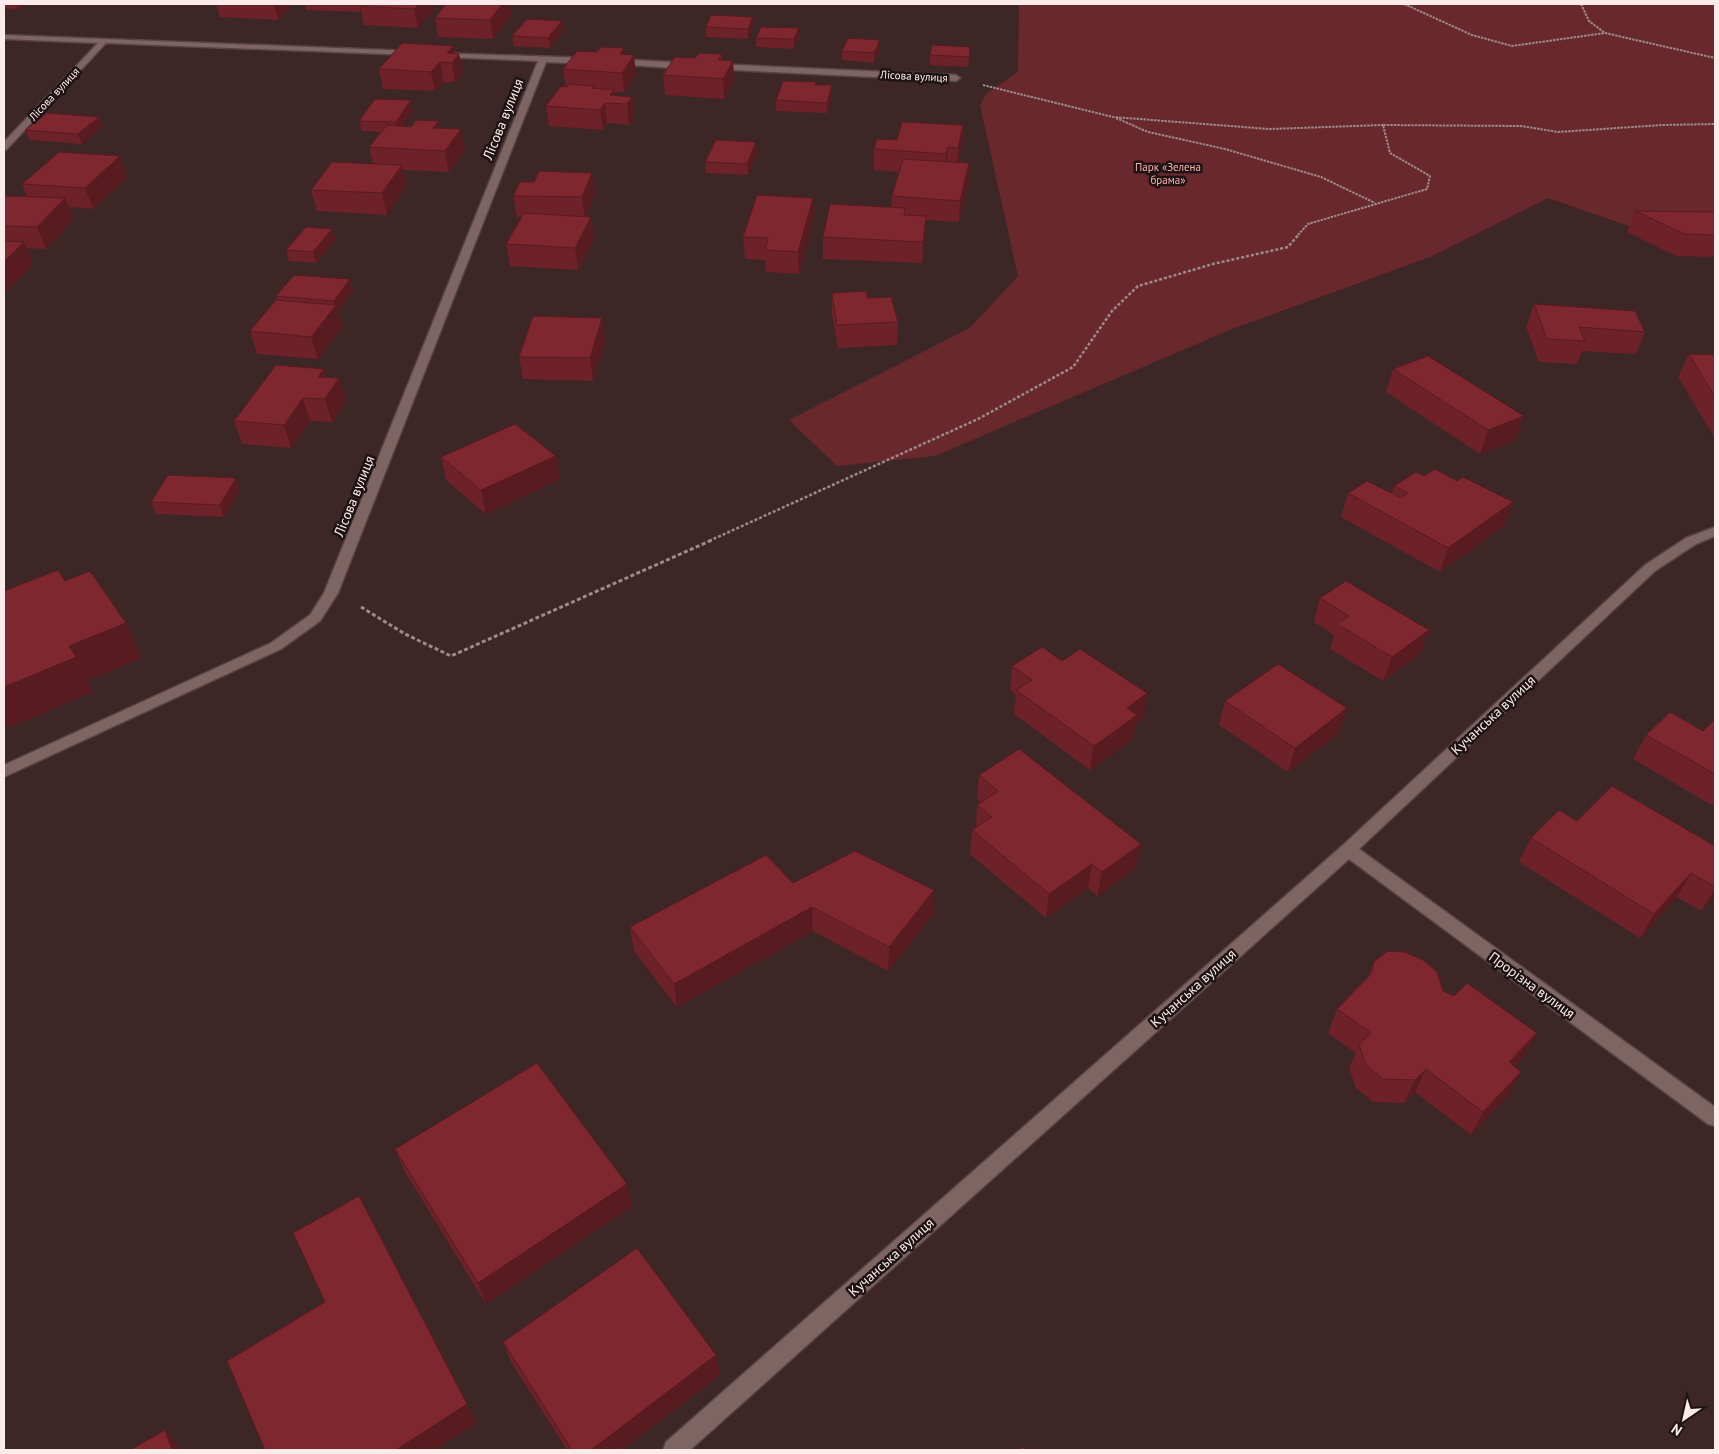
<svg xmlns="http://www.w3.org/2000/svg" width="1719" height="1454" font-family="'PT Sans',sans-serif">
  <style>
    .green { fill: #69292c }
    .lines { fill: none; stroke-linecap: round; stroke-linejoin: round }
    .street-casing { stroke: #574444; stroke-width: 3 }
    .path-far2 { stroke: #9d8a8a; stroke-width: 2; stroke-dasharray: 2.5 1; stroke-linecap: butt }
    .path-far1 { stroke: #9d8a8a; stroke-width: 2.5; stroke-dasharray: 3 2; stroke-linecap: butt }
    .path { stroke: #9d8a8a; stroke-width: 3; stroke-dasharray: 4 2.5; stroke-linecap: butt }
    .street { fill: #7f6464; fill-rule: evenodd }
    .wall { fill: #6c2228 }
    .shaded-wall { fill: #581b20 }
    .building { fill: #7e272e; stroke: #581b20 }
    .labels { text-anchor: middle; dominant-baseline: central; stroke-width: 5; stroke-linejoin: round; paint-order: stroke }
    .far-street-label { font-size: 11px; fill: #fbebeb; stroke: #1d1313 }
    .far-park-label { font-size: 11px; fill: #feb1b1; stroke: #1d1313 }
    .street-label { font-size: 14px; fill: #fbebeb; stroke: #1d1313 }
  </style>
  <rect width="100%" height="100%" fill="#3d2626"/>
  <!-- green -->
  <path class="green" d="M1019 4H1715V227L1629 226 1548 198 1430 257 1232 329 935 456 837 466 789 420 970 328 1018 276 980 105 987 93 1018 72Z"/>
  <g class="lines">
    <!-- street casing -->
    <g class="street-casing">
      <g id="street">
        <path d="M4 35 412 51 416 53 412 55 106 43 7 149 4 150V142L98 43 4 39Z"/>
        <path d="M437 53 589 58 593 61 589 64 546 62 338 593 320 621 281 649 4 777V765L271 643 310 615 324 593 538 61 440 57H437Z"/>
        <path d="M615 59 689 63 693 66 689 69 612 64V60Z"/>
        <path d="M715 64 956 75 960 78 956 81 712 69V65Z"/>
        <path d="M1715 527V536L1696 544 1655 571 1359 849 1715 1107V1126L1708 1124 1349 859 690 1450H663L666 1442 1342 846 1645 565 1686 538Z"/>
      </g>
    </g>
    <!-- path-far2 -->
    <g class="path-far2">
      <path d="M1404 4 1472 35 1512 46 1605 33 1715 58"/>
      <path d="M1581 4 1589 21 1605 33"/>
      <path d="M983 85 1113 117 1269 129 1383 125"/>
      <path d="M1116 118 1148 132 1225 149 1321 177 1375 203"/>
      <path d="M1298 235 1308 224 1427 189 1430 176 1390 153 1383 125 1521 126 1558 132 1662 125 1715 124"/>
    </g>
    <!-- path-far1 -->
    <path class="path-far1" d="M709 541 978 419 1073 367 1112 311 1138 286 1213 264 1288 247 1299 234"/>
    <!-- path -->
    <path class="path" d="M361 607 405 634 451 656 712 540"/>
    <!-- street -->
    <use href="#street" class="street"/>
  </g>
  <!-- wall -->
  <g class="wall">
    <path d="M4 4H26L18 9 4 8Z"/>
    <path d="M216 4H293L278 20 220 17Z"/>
    <path d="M305 4H435L436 7 418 28 364 25 361 11 360 12 306 10Z"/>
    <path d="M511 15 493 39 438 37 435 18Z"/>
    <path d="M753 17V26L748 39 706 37V27Z"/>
    <path d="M562 21 563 31 550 48 514 46 512 36Z"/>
    <path d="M799 28V38L794 49 756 47V38Z"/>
    <path d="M880 40V50L874 63 842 60V51Z"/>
    <path d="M970 47 968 67 930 65V55Z"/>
    <path d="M455 53 459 54 463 73 455 82H444L435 91 383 89 379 69Z"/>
    <path d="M625 54 636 74 624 92H614L615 96 632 97 634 117 629 125 607 123 603 130 549 126 546 106 566 86 563 69Z"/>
    <path d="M722 54V60L733 61 734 80 724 99 665 95 663 75 695 58Z"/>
    <path d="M832 96 827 113 776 111V100Z"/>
    <path d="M413 110 402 126 411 127 439 121 440 128 465 150 449 172 403 170 406 186 387 215 317 211 311 190 373 164 369 147 382 132 362 131 359 121Z"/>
    <path d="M99 117 102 127 82 144 30 140 25 130Z"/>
    <path d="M963 125 962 146 958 162 969 163 968 184 959 222 926 220 925 237 922 263 823 259V237L891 207 892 196 899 172 874 170V149L897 140Z"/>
    <path d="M757 153 748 175 706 173 705 162Z"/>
    <path d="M592 173 595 194 586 217H591L594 239 578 270 510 266 506 244 522 217H517L513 196 534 182Z"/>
    <path d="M127 177 93 209 69 207 73 219 46 249 26 248 33 264 4 294V196L27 197 22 184Z"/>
    <path d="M813 198V219L799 274 766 272 765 260 745 259 743 237Z"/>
    <path d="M1635 211 1715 212V257L1676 256 1627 232Z"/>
    <path d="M332 229 335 240 316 263 289 261 286 250Z"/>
    <path d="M350 279 353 290 338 311 342 327 318 359 257 354 250 331 277 300 276 296Z"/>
    <path d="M832 293 868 298 898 322 897 345 838 348 832 315Z"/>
    <path d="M1534 304 1645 332 1636 354 1582 351 1577 364 1539 362 1526 327Z"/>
    <path d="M605 340 593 381 523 379 519 357Z"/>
    <path d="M1689 354 1715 355V435H1713L1678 377Z"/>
    <path d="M324 369 326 377 339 378 346 401 332 422 310 421 291 448 242 444 234 421Z"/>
    <path d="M1393 369 1516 439 1480 454 1386 392Z"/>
    <path d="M441 457 560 479 486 514 446 480Z"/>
    <path d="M1424 476 1457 481 1513 502 1504 526 1440 572 1341 517 1348 493H1392L1394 486Z"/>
    <path d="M240 490 224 517 156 514 151 502Z"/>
    <path d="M1320 598 1420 654 1383 681 1330 649 1334 635 1314 622Z"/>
    <path d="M1062 661 1147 693 1143 718 1136 723 1133 739 1090 770 1014 714 1016 695 1010 690 1012 666Z"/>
    <path d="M1225 701 1339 733 1288 772 1219 725Z"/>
    <path d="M1715 719V807L1633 759 1646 735 1703 731Z"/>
    <path d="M979 775 1141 844 1136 868 1097 896 1088 888 1046 918 970 854 972 830 976 827 977 805 981 802 977 799Z"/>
    <path d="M1577 821 1715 846V895L1701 911 1677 897 1640 938 1519 862 1531 838Z"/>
    <path d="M793 883 933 914 888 971 813 931 677 1007 634 951 630 927Z"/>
    <path d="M1374 962 1443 991 1524 1056 1514 1067 1521 1072 1508 1095 1471 1135 1415 1092 1404 1103 1373 1102 1356 1088 1349 1068 1356 1053 1328 1033 1337 1009 1368 977Z"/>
    <path d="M395 1149 632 1206 486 1304 405 1172Z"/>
    <path d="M503 1342 716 1355 720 1375 622 1450H567L511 1362Z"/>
  </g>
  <!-- shaded-wall -->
  <g class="shaded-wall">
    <path d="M16 4H26L18 9Z"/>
    <path d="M274 4H293L278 20Z"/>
    <path d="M359 4H368L360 6 361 11 360 12Z"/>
    <path d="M419 4H435L436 7 418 28 414 9Z"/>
    <path d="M502 4H509L511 15 493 39 490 20Z"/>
    <path d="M753 17V26L748 39V29Z"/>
    <path d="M562 21 563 31 550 48 548 38Z"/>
    <path d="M799 28V38L794 49V39Z"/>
    <path d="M880 40V50L874 63V53Z"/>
    <path d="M453 46 455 58 459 54 463 73 455 82 452 63 447 53Z"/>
    <path d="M624 48 626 67 634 55 636 74 624 92 620 54Z"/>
    <path d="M733 61 734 80 724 99 723 79Z"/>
    <path d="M440 62 444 82 435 91 431 72Z"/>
    <path d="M832 85V96L827 113V103Z"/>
    <path d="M614 90 615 104 610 95Z"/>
    <path d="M632 97 634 117 629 125 627 104Z"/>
    <path d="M411 100 413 110 398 132 396 122Z"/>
    <path d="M605 103 607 123 603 130 600 110Z"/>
    <path d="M99 117 102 127 82 144 78 134Z"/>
    <path d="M439 121 443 141 433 128Z"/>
    <path d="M963 125 962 146 957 169 958 148Z"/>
    <path d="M461 129 465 150 449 172 445 151Z"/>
    <path d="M756 142 757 153 748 175 747 164Z"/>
    <path d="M948 147 947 168 945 175 946 154Z"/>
    <path d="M120 156 127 177 93 209 85 188Z"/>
    <path d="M969 163 968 184 959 222 960 201Z"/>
    <path d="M402 165 406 186 387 215 382 193Z"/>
    <path d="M592 173 595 194 585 219 582 197Z"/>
    <path d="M65 198 73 219 46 249 37 227Z"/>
    <path d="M813 198V219L799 274 798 252Z"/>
    <path d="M926 216 925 237 922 263 923 242Z"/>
    <path d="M591 217 594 239 578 270 575 248Z"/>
    <path d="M332 229 335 240 316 263 313 252Z"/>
    <path d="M24 242 33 264 4 294V262Z"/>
    <path d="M350 279 353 290 338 311 342 327 318 359 311 337 335 306 334 301Z"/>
    <path d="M602 318 605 340 593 381 590 358Z"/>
    <path d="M324 369 330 392 339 378 346 401 332 422 318 377Z"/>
    <path d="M303 398 310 421 291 448 284 425Z"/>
    <path d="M1524 416 1516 439 1480 454 1488 430Z"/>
    <path d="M556 456 560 479 486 514 481 490Z"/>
    <path d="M236 478 240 490 224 517 220 505Z"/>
    <path d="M1513 502 1504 526 1440 572 1448 548Z"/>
    <path d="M126 623 142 658 87 681 93 692 9 728 4 719V687L69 646Z"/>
    <path d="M1429 630 1420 654 1383 681 1392 657Z"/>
    <path d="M1147 693 1143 718 1136 723 1133 739 1090 770 1094 746 1127 708Z"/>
    <path d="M1347 708 1339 733 1288 772 1295 748Z"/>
    <path d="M1141 844 1136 868 1097 896 1102 872Z"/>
    <path d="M1092 864 1088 888 1046 918 1049 894Z"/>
    <path d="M1691 873 1677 897 1640 938 1654 914Z"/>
    <path d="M1715 889V895L1701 911Z"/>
    <path d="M934 890 933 914 888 971 889 947Z"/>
    <path d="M812 907 813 931 677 1007 674 984Z"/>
    <path d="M1537 1033 1524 1056 1496 1085 1509 1062Z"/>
    <path d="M1426 1069 1415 1092 1404 1103 1415 1080Z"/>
    <path d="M1521 1072 1508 1095 1471 1135 1483 1112Z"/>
    <path d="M627 1184 632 1206 486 1304 478 1283Z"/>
    <path d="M716 1355 720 1375 622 1450H591Z"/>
    <path d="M467 1404 477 1423 435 1450H396Z"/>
    <path d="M165 1430 181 1449V1450H172Z"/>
  </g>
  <!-- building -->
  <g class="building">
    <path d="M362 4H419L414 9 360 6Z"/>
    <path d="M446 4H502L490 20 435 18Z"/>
    <path d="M711 15 753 17 748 29 706 27Z"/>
    <path d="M527 19 562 21 548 38 512 36Z"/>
    <path d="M761 27 799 28 794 39 756 38Z"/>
    <path d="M848 38 880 40 874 53 842 51Z"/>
    <path d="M402 43 453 46 447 53 459 54 452 63 440 62 431 72 379 69Z"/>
    <path d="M932 45 970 47 969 57 930 55Z"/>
    <path d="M601 47 624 48 620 54 634 55 622 73 563 69 577 51 597 52Z"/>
    <path d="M699 53 722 54 718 60 733 61 723 79 663 75 675 57 695 58Z"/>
    <path d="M783 81 816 82 815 85H832L827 103 776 100Z"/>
    <path d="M569 84 594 86 592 88 614 90 610 95 632 97 627 104 605 103 600 110 546 106 561 86 567 87Z"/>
    <path d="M375 99 411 100 396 122 359 121Z"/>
    <path d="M47 113 99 117 78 134 25 130Z"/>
    <path d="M416 120 439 121 433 128 461 129 445 151 369 147 387 125 411 127Z"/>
    <path d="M902 122 963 125 958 148 948 147 946 154 874 149 877 139 897 140Z"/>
    <path d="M716 140 756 142 747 164 705 162Z"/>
    <path d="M59 152 120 156 85 188 22 184Z"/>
    <path d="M903 159 969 163 960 201 892 196Z"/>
    <path d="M332 162 402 165 382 193 311 190Z"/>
    <path d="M539 171 592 173 582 197 513 196 520 182H534Z"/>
    <path d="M757 195 813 198 798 252 765 250 768 238 743 237Z"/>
    <path d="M4 196 65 198 37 227 4 226Z"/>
    <path d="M830 204 905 208 904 215 926 216 923 242 823 237Z"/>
    <path d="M1635 211 1715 212V235L1685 234Z"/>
    <path d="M524 213 591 217 575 248 506 244Z"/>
    <path d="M306 227 332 229 313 252 286 250Z"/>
    <path d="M4 241 24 242 4 262Z"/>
    <path d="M294 275 350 279 334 301 276 296Z"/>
    <path d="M866 291 868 298 891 297 898 322 837 325 832 293Z"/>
    <path d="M276 300 336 305 311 337 250 331Z"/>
    <path d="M1534 304 1635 311 1645 332 1579 327 1585 341 1547 339Z"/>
    <path d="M533 316 602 318 590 358 519 357Z"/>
    <path d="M1689 354 1715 355V397Z"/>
    <path d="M1428 356 1524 416 1488 430 1393 369Z"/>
    <path d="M276 365 324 369 318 377 339 378 325 399 303 398 284 425 234 421Z"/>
    <path d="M515 424 556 456 481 490 441 457Z"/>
    <path d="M1435 469 1457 481 1463 477 1513 502 1448 548 1348 493 1367 481 1401 498 1408 493 1394 486 1416 472 1424 476Z"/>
    <path d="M168 475 236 478 220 505 151 502Z"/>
    <path d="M58 570 65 581 90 571 126 623 69 646 76 657 4 687V591Z"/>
    <path d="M1346 581 1429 630 1392 657 1337 624 1349 616 1320 598Z"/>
    <path d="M1042 647 1062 661 1080 649 1147 693 1127 708 1137 715 1094 746 1016 690 1032 680 1012 666Z"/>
    <path d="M1278 664 1347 708 1295 748 1225 701Z"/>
    <path d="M1670 712 1703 731 1715 719V774L1646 735Z"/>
    <path d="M1019 749 1141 844 1102 872 1092 864 1049 894 972 830 992 817 977 805 998 791 979 775Z"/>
    <path d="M1612 786 1715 846V887L1691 873 1654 914 1531 838 1559 810 1577 821Z"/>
    <path d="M855 851 934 890 889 947 812 907 674 984 630 927 766 855 793 883Z"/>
    <path d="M1388 951 1405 952 1423 960 1437 972 1443 991 1454 996 1467 983 1537 1033 1509 1062 1521 1072 1483 1112 1426 1069 1415 1080 1383 1079 1366 1065 1359 1045 1371 1033 1337 1009 1371 974 1374 962Z"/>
    <path d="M537 1063 627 1184 478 1283 395 1149Z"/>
    <path d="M359 1196 467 1404 396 1450H265L227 1361 325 1302 293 1233Z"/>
    <path d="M637 1248 716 1355 591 1450H572L503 1342Z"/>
    <path d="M165 1430 172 1450H130Z"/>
    <path d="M1023 1447 1026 1450H1019Z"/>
  </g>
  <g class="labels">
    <!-- far-street labels -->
    <g class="far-street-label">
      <text transform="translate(914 76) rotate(3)">Лісова вулиця</text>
      <text transform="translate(54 94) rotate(-47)">Лісова вулиця</text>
    </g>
    <!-- far-park labels -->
    <g class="far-park-label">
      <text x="1168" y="167">Парк «Зелена<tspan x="1168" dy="13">брама»</tspan></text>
    </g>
    <!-- street labels -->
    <g class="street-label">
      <text transform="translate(503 119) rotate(-68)">Лісова вулиця</text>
      <text transform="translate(354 496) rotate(-68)">Лісова вулиця</text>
      <text transform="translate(1493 715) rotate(-43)">Кучанська вулиця</text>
      <text transform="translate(1532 985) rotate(36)">Прорізна вулиця</text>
      <text transform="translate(1193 988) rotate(-42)">Кучанська вулиця</text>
      <text transform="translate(891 1257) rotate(-42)">Кучанська вулиця</text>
    </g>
  </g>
  <!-- border -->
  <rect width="1719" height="1454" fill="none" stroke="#fbebeb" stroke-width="10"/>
  <!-- north arrow -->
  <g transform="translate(1684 1419) rotate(214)" stroke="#1d1313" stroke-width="4" paint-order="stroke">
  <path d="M0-4L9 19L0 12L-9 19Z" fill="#fbebeb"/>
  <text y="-8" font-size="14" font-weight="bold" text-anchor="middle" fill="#fbebeb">N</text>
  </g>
</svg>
